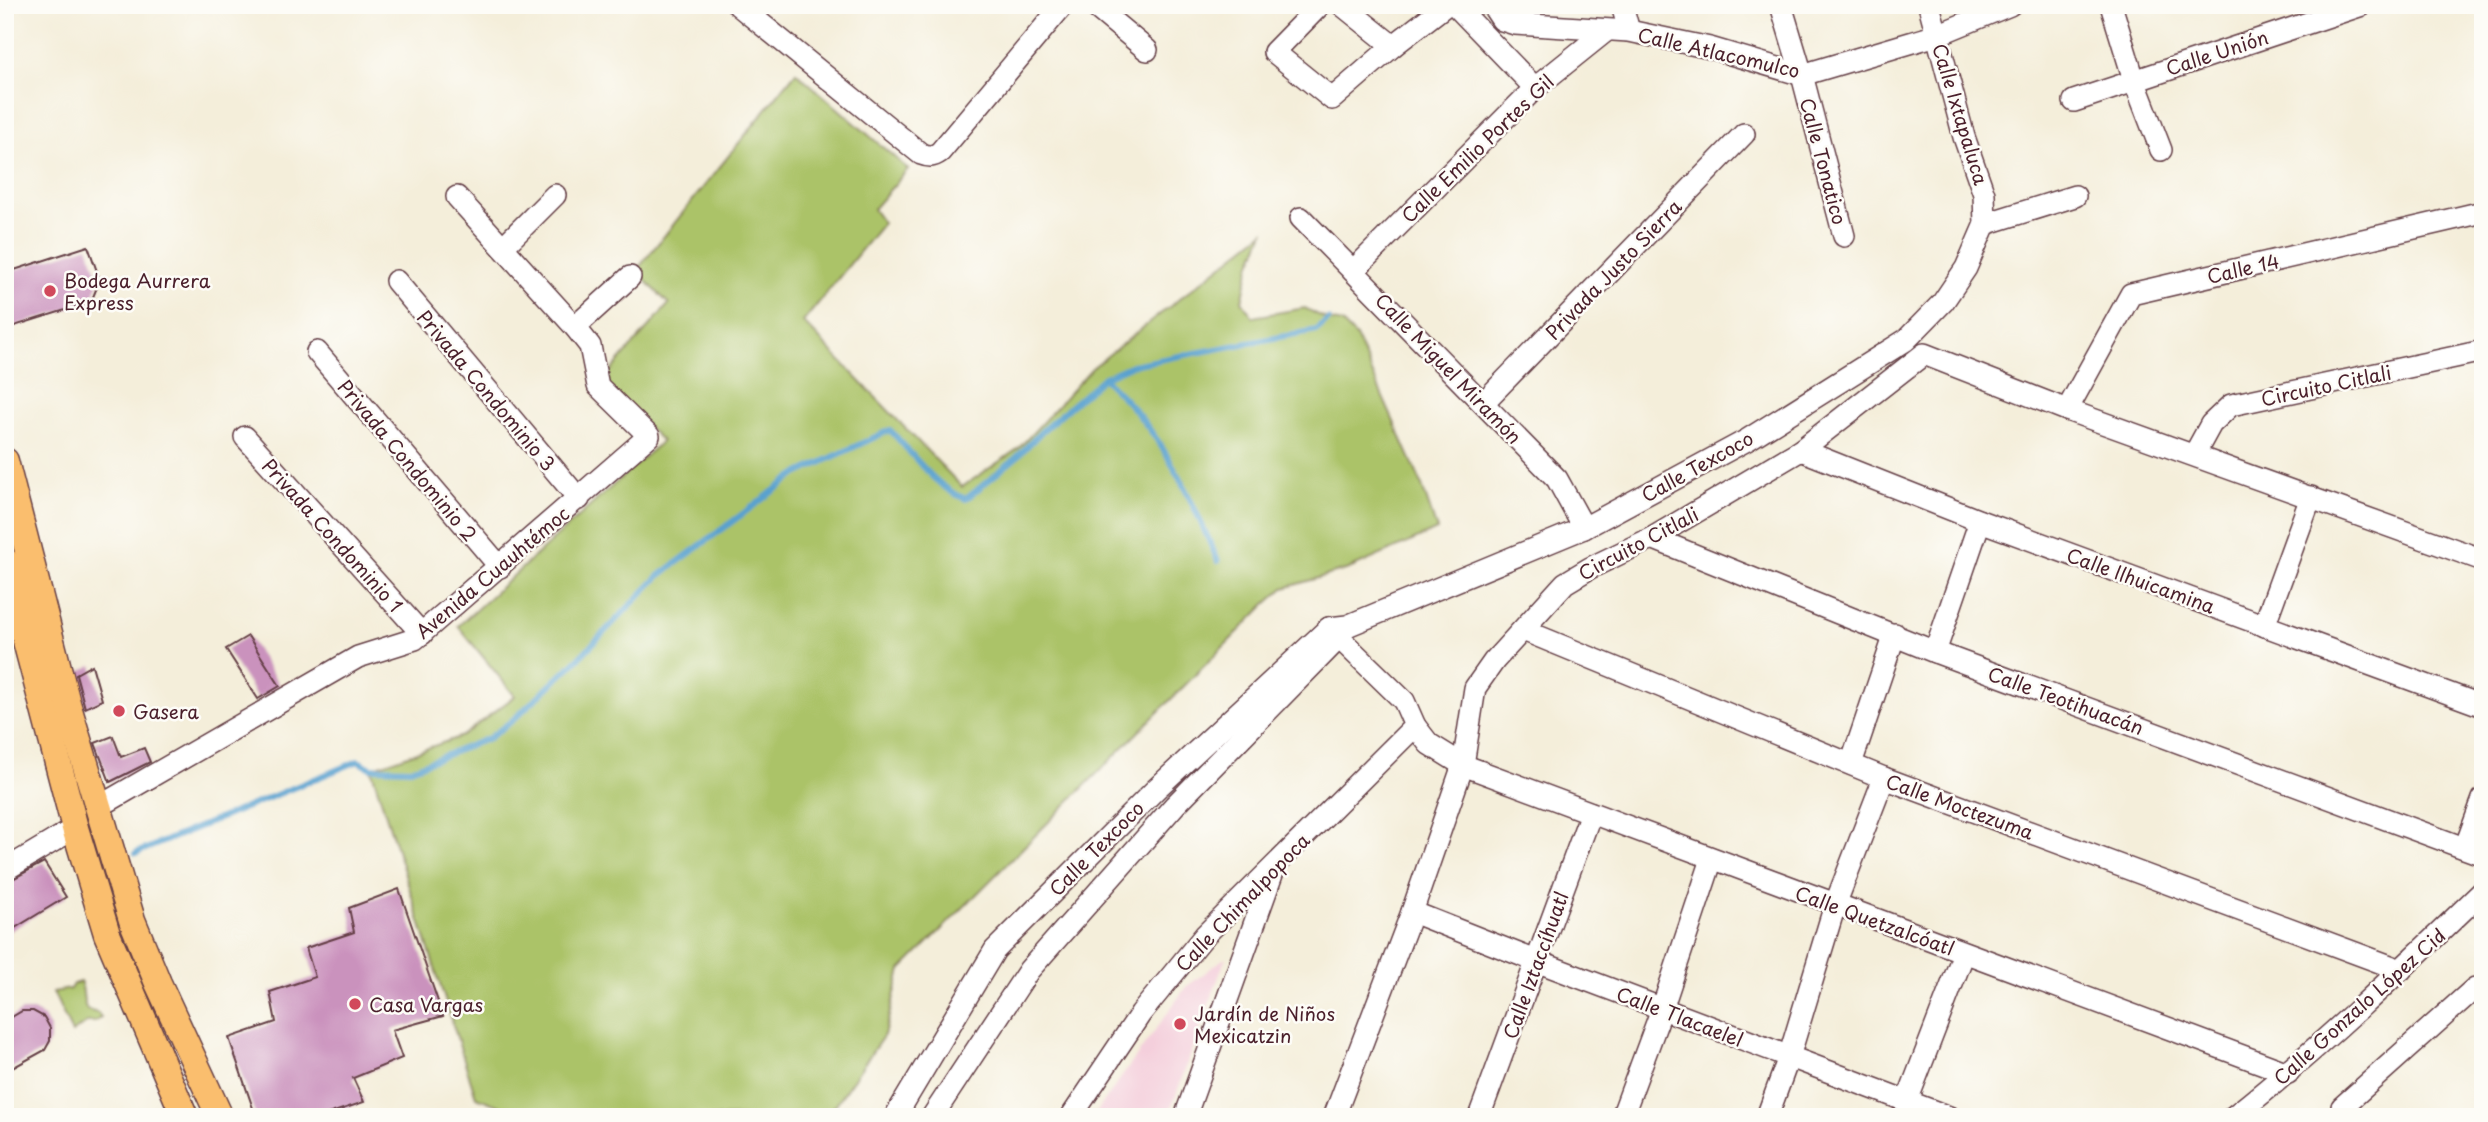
<svg xmlns="http://www.w3.org/2000/svg" width="2488" height="1122" font-family="'Playpen Sans',sans-serif">
  <style>
    .built { fill: #f4cfdc }
    .green { fill: #abc368; stroke: #7a714a; stroke-width: 2 }
    .lines { fill: none; stroke-linecap: round; stroke-linejoin: round }
    .stream { stroke: #59a1cf; stroke-width: 6 }
    .building { fill: #ca92bd }
    .minor-casing { stroke: #643e45; stroke-width: 24 }
    .major-casing { stroke: #643e45; stroke-width: 29 }
    .minor { stroke: #fff; stroke-width: 21 }
    .major { stroke: #fabe6e; stroke-width: 26 }
    .poi-dot { fill: #d1495b; stroke: #fdfcf7; stroke-width: 2.5 }
    .labels { text-anchor: middle; dominant-baseline: central; stroke-width: 5; stroke-linejoin: round; paint-order: stroke }
    .street-label { font-size: 19px; fill: #4a1f2b; stroke: #fdfcf7 }
    .poi-label { font-size: 19px; fill: #4a1f2b; stroke: #fdfcf7; text-anchor: start }
  </style>
  <rect width="100%" height="100%" fill="#fdfcf7"/>
  <filter id="ink" filterUnits="userSpaceOnUse"><feTurbulence type="fractalNoise" baseFrequency=".0143" numOctaves="2"/><feDisplacementMap in="SourceGraphic" scale="14" xChannelSelector="R" yChannelSelector="G"/><feConvolveMatrix kernelMatrix="1 2 1 2 8 2 1 2 1" color-interpolation-filters="sRGB"/></filter>
  <filter id="wash" filterUnits="userSpaceOnUse"><feTurbulence type="fractalNoise" baseFrequency=".00686" numOctaves="4" result="noise"/><feDisplacementMap in="SourceGraphic" scale="28" xChannelSelector="R" yChannelSelector="G"/><feGaussianBlur stdDeviation="1.57" result="paint"/><feColorMatrix in="noise" values="0 0 0 0 0 0 0 0 0 0 0 0 0 0 0 0 0 1.4 0 .05"/><feComposite in="paint" operator="in"/></filter>
  <g filter="url(#wash)">
    <rect width="100%" height="100%" fill="#f4eeda"/>
    <!-- built -->
    <path class="built" d="M1226 957 1168 1117H1093L1186 987Z"/>
    <!-- green -->
    <g class="green">
      <path d="M796 72 908 169 873 209 883 223 803 322 962 487 1019 448 1092 368 1264 232 1250 266 1242 301 1253 317 1305 308 1328 320 1342 323 1356 337 1420 480 1437 530 1349 569 1284 588 1265 605 901 970 884 1035 827 1117H504L500 1106 476 1097 371 768 462 736 515 696 458 626 662 441 601 382 669 304 636 271Z"/>
      <path d="M80 982C85 989 81 999 87 1010L98 1013 101 1018 94 1022H88L72 1033 53 992 70 989 73 984Z"/>
    </g>
    <g class="lines">
      <!-- stream -->
      <g class="stream">
        <path d="M1103 378C1163 431 1187 491 1218 561"/>
        <path d="M136 853 358 761 371 768 411 769 489 738 513 720 573 664 659 576 795 475 890 430C912 453 935 488 966 499L1018 456 1042 431 1103 378 1132 365 1317 330 1328 320"/>
      </g>
    </g>
    <g id="blocks">
      <!-- building -->
      <g class="building">
        <path d="M88 246 100 280 91 302 5 329V273Z"/>
        <path d="M248 636 280 686 258 699 226 649Z"/>
        <path d="M92 665 102 700 85 708 76 674Z"/>
        <path d="M113 736 121 757 144 748 150 762 110 782 95 743Z"/>
        <path d="M44 862 66 897 5 934V883Z"/>
        <path d="M399 889 443 1016 392 1030 402 1058 353 1078 364 1102 319 1117H256L229 1038 276 1022 270 992 315 977 306 948 354 932 349 908Z"/>
        <path d="M22 1011H33L44 1017 50 1028V1041L45 1050 5 1072V1021Z"/>
      </g>
    </g>
  </g>
  <g filter="url(#ink)">
    <use href="#blocks" fill-opacity="0" stroke="#643e45" stroke-width="2"/>
    <g class="lines">
      <!-- minor casing -->
      <g class="minor-casing">
        <g id="minor">
          <path d="M738 5 921 154C929 157 933 157 940 152L1063 5"/>
          <path d="M1093 5 1147 50"/>
          <path d="M1320 5 1274 52 1332 99 1393 46 1446 5"/>
          <path d="M1342 5 1393 46"/>
          <path d="M1455 5 1535 88"/>
          <path d="M1492 5 1502 20 1515 24 1629 31 1710 48 1802 75 1937 35 2010 5"/>
          <path d="M1622 5 1629 31"/>
          <path d="M1781 5 1802 75 1844 236"/>
          <path d="M2111 5 2134 80 2161 150"/>
          <path d="M2074 101 2362 5"/>
          <path d="M1301 218 1557 479 1584 528"/>
          <path d="M1985 224 2075 196"/>
          <path d="M503 247 555 195"/>
          <path d="M1353 271 1535 88 1606 31"/>
          <path d="M396 281 579 499"/>
          <path d="M575 327 630 277"/>
          <path d="M317 352 500 567"/>
          <path d="M1483 403 1744 134"/>
          <path d="M2067 410 2131 294 2483 212"/>
          <path d="M245 437 422 634"/>
          <path d="M1801 450 1980 521 2483 706"/>
          <path d="M2194 455 2211 424 2231 405 2483 351"/>
          <path d="M1652 538 1935 652 2483 855"/>
          <path d="M2264 626 2311 497"/>
          <path d="M1523 630 1884 778 2401 970"/>
          <path d="M1935 652 1980 521"/>
          <path d="M1415 726 1429 744 1463 765 2288 1073"/>
          <path d="M1851 764 1895 634"/>
          <path d="M100 806 358 657 415 639 649 436 598 386 590 346 575 327 457 197"/>
          <path d="M2465 848 2483 799"/>
          <path d="M5 870 75 828"/>
          <path d="M1412 912 1536 961 1949 1117"/>
          <path d="M1907 1101 1964 953"/>
          <path d="M895 1117 995 950 1157 788 1329 628 1347 626 1584 528 1747 440 1906 340 1943 302 1966 268 1985 224 1984 194 1964 137 1929 5"/>
          <path d="M932 1117 1029 970 1175 805 1338 639 1345 628"/>
          <path d="M1071 1117 1141 1013 1205 935 1415 726 1404 701 1329 628"/>
          <path d="M1185 1117 1274 869"/>
          <path d="M1334 1117 1412 912 1463 765 1475 688 1494 661 1565 583 1590 568 1652 538 1801 450 1924 354 2067 410 2483 560"/>
          <path d="M1479 1117 1591 813"/>
          <path d="M1622 1117 1662 1009 1712 859"/>
          <path d="M1767 1117 1789 1057 1835 905 1884 778"/>
          <path d="M2233 1117C2321 1047 2402 969 2483 891"/>
          <path d="M2351 1117 2342 1107 2475 988"/>
        </g>
      </g>
      <!-- major casing -->
      <g class="major-casing">
        <g id="major">
          <path d="M5 461 67 703 132 920 158 983 220 1117"/>
          <path d="M5 561 75 828 107 934 185 1117"/>
        </g>
      </g>
      <!-- minor -->
      <use href="#minor" class="minor"/>
      <!-- major -->
      <use href="#major" class="major"/>
    </g>
  </g>
  <!-- markers -->
  <g class="poi-dot">
    <circle cx="50" cy="291" r="7"/>
    <circle cx="119" cy="711" r="7"/>
    <circle cx="355" cy="1004" r="7"/>
    <circle cx="1180" cy="1024" r="7"/>
  </g>
  <g class="labels">
    <!-- street labels -->
    <g class="street-label">
      <text transform="translate(1719 52) rotate(13)">Calle Atlacomulco</text>
      <text transform="translate(2217 52) rotate(-18)">Calle Unión</text>
      <text transform="translate(1961 114) rotate(73)">Calle Ixtapaluca</text>
      <text transform="translate(1477 148) rotate(-44)">Calle Emilio Portes Gil</text>
      <text transform="translate(1824 161) rotate(75)">Calle Tonatico</text>
      <text transform="translate(2243 268) rotate(-13)">Calle 14</text>
      <text transform="translate(1613 269) rotate(-46)">Privada Justo Sierra</text>
      <text transform="translate(1449 368) rotate(46)">Calle Miguel Miramón</text>
      <text transform="translate(2326 385) rotate(-12)">Circuito Citlali</text>
      <text transform="translate(487 390) rotate(50)">Privada Condominio 3</text>
      <text transform="translate(408 460) rotate(50)">Privada Condominio 2</text>
      <text transform="translate(1697 466) rotate(-29)">Calle Texcoco</text>
      <text transform="translate(333 535) rotate(48)">Privada Condominio 1</text>
      <text transform="translate(1638 543) rotate(-28)">Circuito Citlali</text>
      <text transform="translate(492 572) rotate(-40)">Avenida Cuauhtémoc</text>
      <text transform="translate(2141 580) rotate(20)">Calle Ilhuicamina</text>
      <text transform="translate(2066 700) rotate(20)">Calle Teotihuacán</text>
      <text transform="translate(1960 806) rotate(20)">Calle Moctezuma</text>
      <text transform="translate(1096 848) rotate(-45)">Calle Texcoco</text>
      <text transform="translate(1242 902) rotate(-46)">Calle Chimalpopoca</text>
      <text transform="translate(1875 920) rotate(20)">Calle Quetzalcóatl</text>
      <text transform="translate(1535 965) rotate(-70)">Calle Iztaccíhuatl</text>
      <text transform="translate(2359 1006) rotate(-42)">Calle Gonzalo López Cid</text>
      <text transform="translate(1680 1016) rotate(21)">Calle Tlacaelel</text>
    </g>
    <!-- poi labels -->
    <g class="poi-label">
      <text x="64" y="280">Bodega Aurrera<tspan x="64" dy="22">Express</tspan></text>
      <text x="133" y="711">Gasera</text>
      <text x="369" y="1004">Casa Vargas</text>
      <text x="1194" y="1013">Jardín de Niños<tspan x="1194" dy="22">Mexicatzin</tspan></text>
    </g>
  </g>
  <!-- margin -->
  <rect width="2488" height="1122" fill="none" stroke="#fdfcf7" stroke-width="28"/>
</svg>
